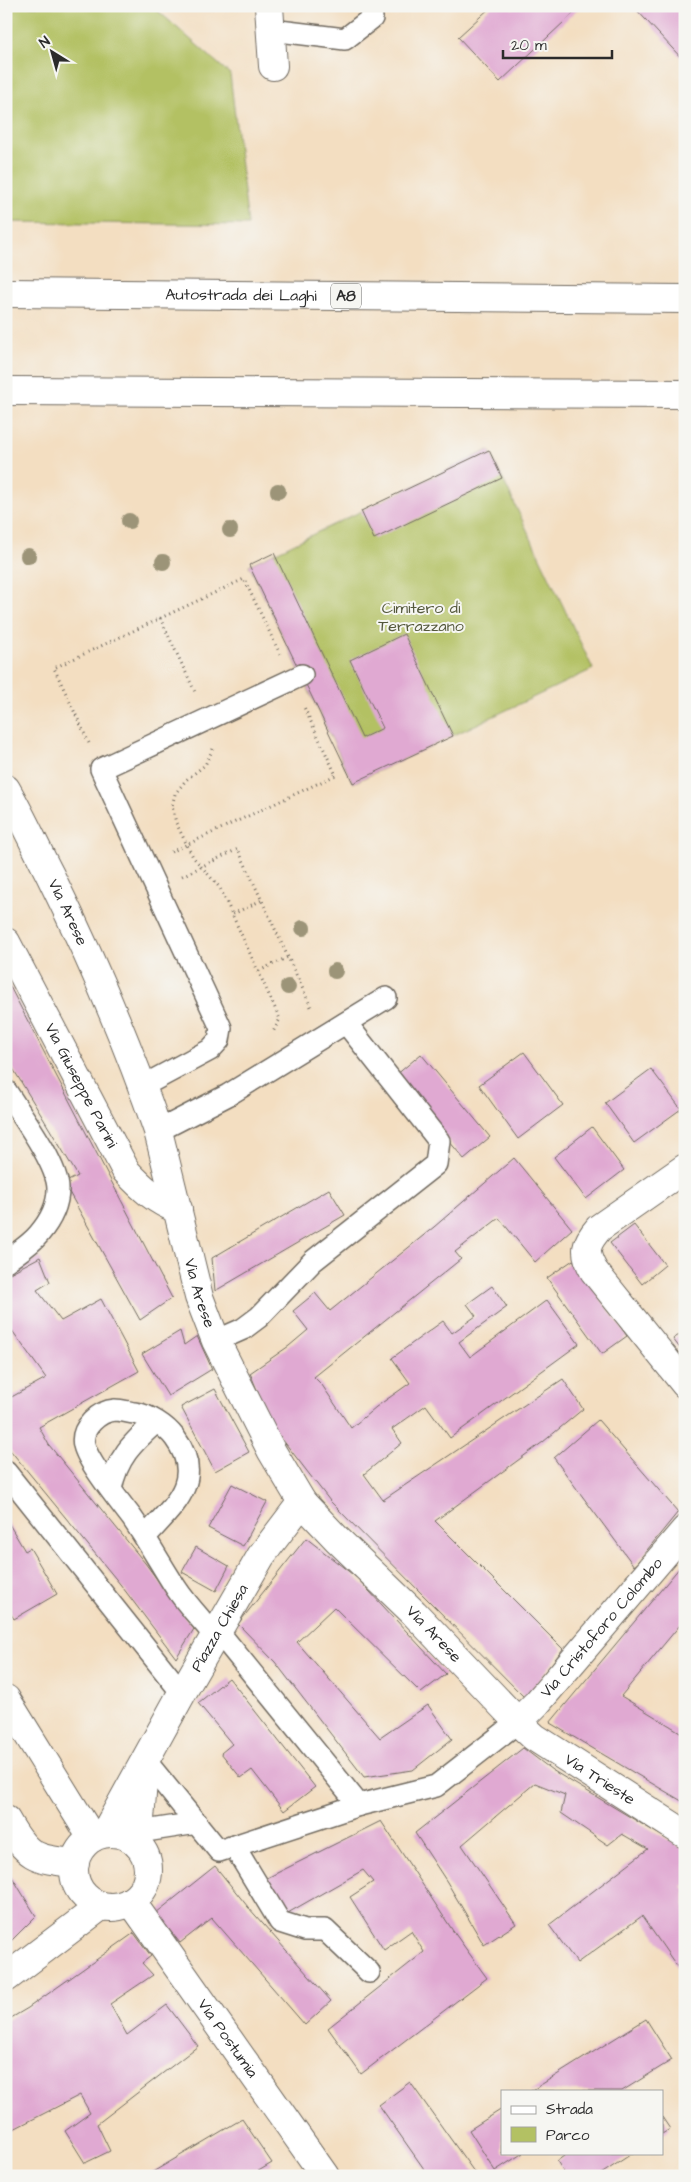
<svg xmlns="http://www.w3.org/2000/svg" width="691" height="2182" font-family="'Architects Daughter',sans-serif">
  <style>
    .green { fill: #b3c163; stroke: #6f7647 }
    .building { fill: #e0a9d2 }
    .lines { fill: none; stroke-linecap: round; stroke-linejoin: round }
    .service-casing { stroke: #716a60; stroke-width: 24 }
    .pedestrian-casing { stroke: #716a60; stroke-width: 30 }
    .minor-casing { stroke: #716a60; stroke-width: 30 }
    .motorway-casing { stroke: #716a60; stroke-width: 30 }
    .path { stroke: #716a60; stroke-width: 3; stroke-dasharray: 1 4; stroke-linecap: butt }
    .service { stroke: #fff; stroke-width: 21 }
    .pedestrian { stroke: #fff; stroke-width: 28 }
    .minor { stroke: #fff; stroke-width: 28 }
    .motorway { stroke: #fff; stroke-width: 28 }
    .tree { fill: #9c9478 }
    .labels { text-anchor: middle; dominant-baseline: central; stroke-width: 4; stroke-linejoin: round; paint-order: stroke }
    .shield { fill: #f6f6f2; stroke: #686867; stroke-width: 1 }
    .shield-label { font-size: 15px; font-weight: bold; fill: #2b2b2b }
    .street-label { font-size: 16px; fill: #2b2b2b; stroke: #f6f6f2 }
    .park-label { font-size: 16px; fill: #54583c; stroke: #f6f6f2 }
  </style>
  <rect width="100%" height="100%" fill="#f6f6f2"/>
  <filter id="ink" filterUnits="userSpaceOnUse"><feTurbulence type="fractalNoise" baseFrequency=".02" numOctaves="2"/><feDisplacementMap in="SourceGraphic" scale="10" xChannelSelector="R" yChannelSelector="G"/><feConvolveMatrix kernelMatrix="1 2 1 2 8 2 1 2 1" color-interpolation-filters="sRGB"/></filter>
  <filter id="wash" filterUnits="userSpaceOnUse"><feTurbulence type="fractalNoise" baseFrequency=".0096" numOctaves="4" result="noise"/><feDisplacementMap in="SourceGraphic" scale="20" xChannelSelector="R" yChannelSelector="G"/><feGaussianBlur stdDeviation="1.12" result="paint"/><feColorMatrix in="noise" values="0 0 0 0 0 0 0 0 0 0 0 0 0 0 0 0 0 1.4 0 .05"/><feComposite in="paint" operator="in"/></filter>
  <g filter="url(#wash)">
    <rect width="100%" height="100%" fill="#f3dec1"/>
    <!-- green -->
    <g class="green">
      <path d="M6 6H155L157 10 230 74 248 225 6 222Z"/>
      <path d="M489 450 593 669 353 783 249 565Z"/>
    </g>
    <g id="blocks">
      <!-- building -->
      <g class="building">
        <path d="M492 6H510L513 9 516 6H581L500 82 458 37Z"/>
        <path d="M633 6H685V62Z"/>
        <path d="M489 450 502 478 374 539 361 511Z"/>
        <path d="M274 553 362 738 383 728 350 660 404 634 453 736 353 783 249 565Z"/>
        <path d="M6 979 172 1298 140 1320 64 1183 78 1176 6 1057Z"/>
        <path d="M524 1052 563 1105 518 1139 479 1085Z"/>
        <path d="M421 1054 490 1137 464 1159 395 1076Z"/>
        <path d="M651 1069 681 1109 634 1143 605 1103Z"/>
        <path d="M592 1127 624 1170 586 1199 554 1157Z"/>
        <path d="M514 1158 572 1229 535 1262 499 1218 455 1252 461 1259 314 1377 322 1385 351 1428 376 1407 410 1383 392 1358 443 1321 452 1333 476 1316 467 1304 492 1286 507 1307 459 1342 470 1357 547 1300 579 1344 450 1438 426 1405 392 1429 402 1443 364 1474 383 1500 563 1379 583 1409 543 1442 435 1521 563 1649 525 1698 330 1501 272 1426 250 1373 289 1346 308 1330 293 1311 315 1293 330 1311 434 1227Z"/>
        <path d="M329 1189 345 1215 215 1291 212 1258Z"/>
        <path d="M634 1225 665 1265 642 1284 610 1243Z"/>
        <path d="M40 1257 50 1282 37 1290 61 1321 101 1299 139 1371 39 1427 49 1445 145 1563 194 1629 176 1658 120 1584 6 1445V1400L46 1378 11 1329 6 1318V1275Z"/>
        <path d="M573 1260 627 1336 602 1354 547 1278Z"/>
        <path d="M180 1331 184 1345 197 1336 212 1369 168 1396 142 1354Z"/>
        <path d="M685 1331V1355L673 1339Z"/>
        <path d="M215 1389 249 1452 215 1471 181 1407Z"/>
        <path d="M598 1420 678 1512 634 1566 554 1458Z"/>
        <path d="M232 1484 267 1502 243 1546 208 1528Z"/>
        <path d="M6 1519 25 1551 30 1548 57 1594 14 1619 6 1606Z"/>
        <path d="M306 1538 357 1578 446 1674 421 1693 334 1607 297 1642 380 1738 428 1705 452 1739 413 1770 364 1777 275 1662 238 1624Z"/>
        <path d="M196 1547 229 1566 216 1591 182 1572Z"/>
        <path d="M685 1561V1619L621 1696 685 1735V1803L550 1723Z"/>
        <path d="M229 1678 315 1787 284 1811 252 1770 241 1778 221 1753 232 1744 198 1703Z"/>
        <path d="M523 1748 552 1770 685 1850V1885L682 1886 685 1890V1978L642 1916 577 1963 549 1925 648 1849 622 1834 608 1845 561 1813 565 1795 535 1783 462 1845 516 1924 484 1945 447 1882 415 1833Z"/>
        <path d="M381 1821 453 1931 487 1978 361 2074 328 2028 424 1952 411 1931 384 1950 350 1897 373 1882 363 1870 286 1914 263 1880Z"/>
        <path d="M215 1866 248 1907 331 2001 305 2025 212 1918 180 1943 156 1913Z"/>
        <path d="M6 1867 36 1916 6 1946Z"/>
        <path d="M134 1933 151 1956 142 1963 153 1975 110 2004 127 2035 167 2005 198 2046 97 2124 110 2151 85 2163 65 2131 90 2113 80 2095 6 2133V2021L28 2008Z"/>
        <path d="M646 2019 672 2060 622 2091H531Z"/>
        <path d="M410 2082 477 2176H429L379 2105Z"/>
        <path d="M502 2109V2153H523L495 2171 469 2130Z"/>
        <path d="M662 2117 670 2129 662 2134Z"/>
        <path d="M242 2119 272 2163 250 2176H146Z"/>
        <path d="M568 2153H633L598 2176H566L557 2161Z"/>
      </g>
    </g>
  </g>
  <g filter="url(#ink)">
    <use href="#blocks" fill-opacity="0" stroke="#716a60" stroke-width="1"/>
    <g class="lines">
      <!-- service casing -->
      <g class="service-casing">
        <g id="service">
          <path d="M271 30 345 39 372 18 371 6"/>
          <path d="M141 1087 210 1050 219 1040 221 1028 101 769 302 675"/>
          <path d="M6 1091C20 1113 58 1164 58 1189 58 1206 50 1221 39 1234 30 1245 18 1252 6 1261"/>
          <path d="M158 1131 228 1095 386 998"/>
          <path d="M216 1341 243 1329 259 1317 313 1261 436 1164 439 1141 346 1023"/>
          <path d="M6 1472 182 1693"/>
          <path d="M111 1489C117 1458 132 1443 156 1422"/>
          <path d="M145 1537C173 1506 206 1480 175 1438 166 1426 149 1415 134 1413 128 1412 121 1410 115 1410 99 1411 80 1428 84 1445 88 1463 120 1502 132 1518 148 1541 161 1565 176 1588 187 1605 202 1620 214 1635"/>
          <path d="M145 1760 219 1851 359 1805 217 1630"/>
          <path d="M359 1805 436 1786 518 1722"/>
          <path d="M139 1832 197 1823"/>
          <path d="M234 1846 280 1922 305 1930H325L369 1972"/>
        </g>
      </g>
      <!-- pedestrian casing -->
      <g class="pedestrian-casing">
        <path id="pedestrian" d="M6 1699 92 1838"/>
      </g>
      <!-- minor casing -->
      <g class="minor-casing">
        <g id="minor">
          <path d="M269 6 273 66"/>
          <path id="s1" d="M6 789C22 817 35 846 50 875 91 958 128 1044 158 1131L199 1297 216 1341 271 1450 302 1502 337 1539 414 1613 518 1722 534 1737 685 1834"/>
          <path id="s2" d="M6 942 126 1171C141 1187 157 1202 178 1209"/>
          <path d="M685 1168 599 1228C585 1244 583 1252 594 1271L685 1384"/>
          <path id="s3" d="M518 1722 537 1703 685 1530"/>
          <path d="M6 1820C27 1857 34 1859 75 1863"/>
          <path id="s4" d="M105 1833 182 1693 261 1556 302 1502"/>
          <circle cx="111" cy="1870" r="37"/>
          <path d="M138 1845 144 1769"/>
          <path id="s5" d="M131 1901 325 2176"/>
          <path d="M6 1978 101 1906"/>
        </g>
      </g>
      <!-- motorway casing -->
      <g class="motorway-casing">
        <g id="motorway">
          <path id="s6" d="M6 293 685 299"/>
          <path d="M6 391 685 394"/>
        </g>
      </g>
      <!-- path -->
      <g class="path">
        <path d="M160 618 196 694"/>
        <path d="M89 743 54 668 244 579 280 654"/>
        <path d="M213 749 205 765 186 780 175 794 172 806 176 823 193 857 220 888 280 1019 273 1032"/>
        <path d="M171 852 336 775 303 705"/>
        <path d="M182 876 238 849 312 1009"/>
        <path d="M233 914 262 900"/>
        <path d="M259 971 288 957"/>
      </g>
      <!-- service -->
      <use href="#service" class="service"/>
      <!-- pedestrian -->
      <use href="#pedestrian" class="pedestrian"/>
      <!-- minor -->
      <use href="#minor" class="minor"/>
      <!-- motorway -->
      <use href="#motorway" class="motorway"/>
    </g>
    <!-- trees -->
    <g class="tree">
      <circle cx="278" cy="491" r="8"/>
      <circle cx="129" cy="521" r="8"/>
      <circle cx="230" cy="530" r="8"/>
      <circle cx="28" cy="556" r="8"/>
      <circle cx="163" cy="562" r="8"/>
      <circle cx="303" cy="928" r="8"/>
      <circle cx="335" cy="971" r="8"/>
      <circle cx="288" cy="987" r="8"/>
    </g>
  </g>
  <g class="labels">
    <!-- shield labels -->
    <rect class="shield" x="331" y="283.5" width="30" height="25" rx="4"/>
    <g class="shield-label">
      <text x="346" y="296">A8</text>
    </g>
    <!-- street labels -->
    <g class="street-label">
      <text stroke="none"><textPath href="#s6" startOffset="235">Autostrada dei Laghi</textPath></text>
      <text stroke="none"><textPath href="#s1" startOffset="138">Via Arese</textPath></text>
      <text stroke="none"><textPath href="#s2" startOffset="162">Via Giuseppe Parini</textPath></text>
      <text stroke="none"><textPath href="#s1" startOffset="542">Via Arese</textPath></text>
      <text stroke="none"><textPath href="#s3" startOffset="126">Via Cristoforo Colombo</textPath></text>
      <text stroke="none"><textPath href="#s4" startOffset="235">Piazza Chiesa</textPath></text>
      <text stroke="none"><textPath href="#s1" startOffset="962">Via Arese</textPath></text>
      <text stroke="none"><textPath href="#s1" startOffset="1184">Via Trieste</textPath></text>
      <text stroke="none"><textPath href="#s5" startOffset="168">Via Postumia</textPath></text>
    </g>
    <!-- park labels -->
    <g class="park-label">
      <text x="421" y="608">Cimitero di<tspan x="421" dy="18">Terrazzano</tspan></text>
    </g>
  </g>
  <!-- margin -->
  <rect width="691" height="2182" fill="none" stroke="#f6f6f2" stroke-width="25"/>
  <!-- legend -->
  <rect x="501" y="2090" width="162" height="65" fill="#f6f6f2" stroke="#a5a5a2"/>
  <rect x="511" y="2106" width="25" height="8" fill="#ffffff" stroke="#a5a5a2"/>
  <text x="546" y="2114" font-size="15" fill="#2b2b2b">Strada</text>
  <rect x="511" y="2127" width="25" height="15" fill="#b3c163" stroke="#a5a5a2"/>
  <text x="546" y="2140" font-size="15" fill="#2b2b2b">Parco</text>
  <!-- north arrow -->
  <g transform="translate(52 52) rotate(323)" stroke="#f6f6f2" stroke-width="4" paint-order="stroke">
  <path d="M0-4L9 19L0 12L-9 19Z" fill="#2b2b2b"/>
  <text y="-8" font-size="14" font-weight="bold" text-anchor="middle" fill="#2b2b2b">N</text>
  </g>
  <!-- scale -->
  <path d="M503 50v8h109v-8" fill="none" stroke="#2b2b2b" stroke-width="2.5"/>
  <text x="511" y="50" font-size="15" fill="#2b2b2b" stroke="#f6f6f2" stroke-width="4" paint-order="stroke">20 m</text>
</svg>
